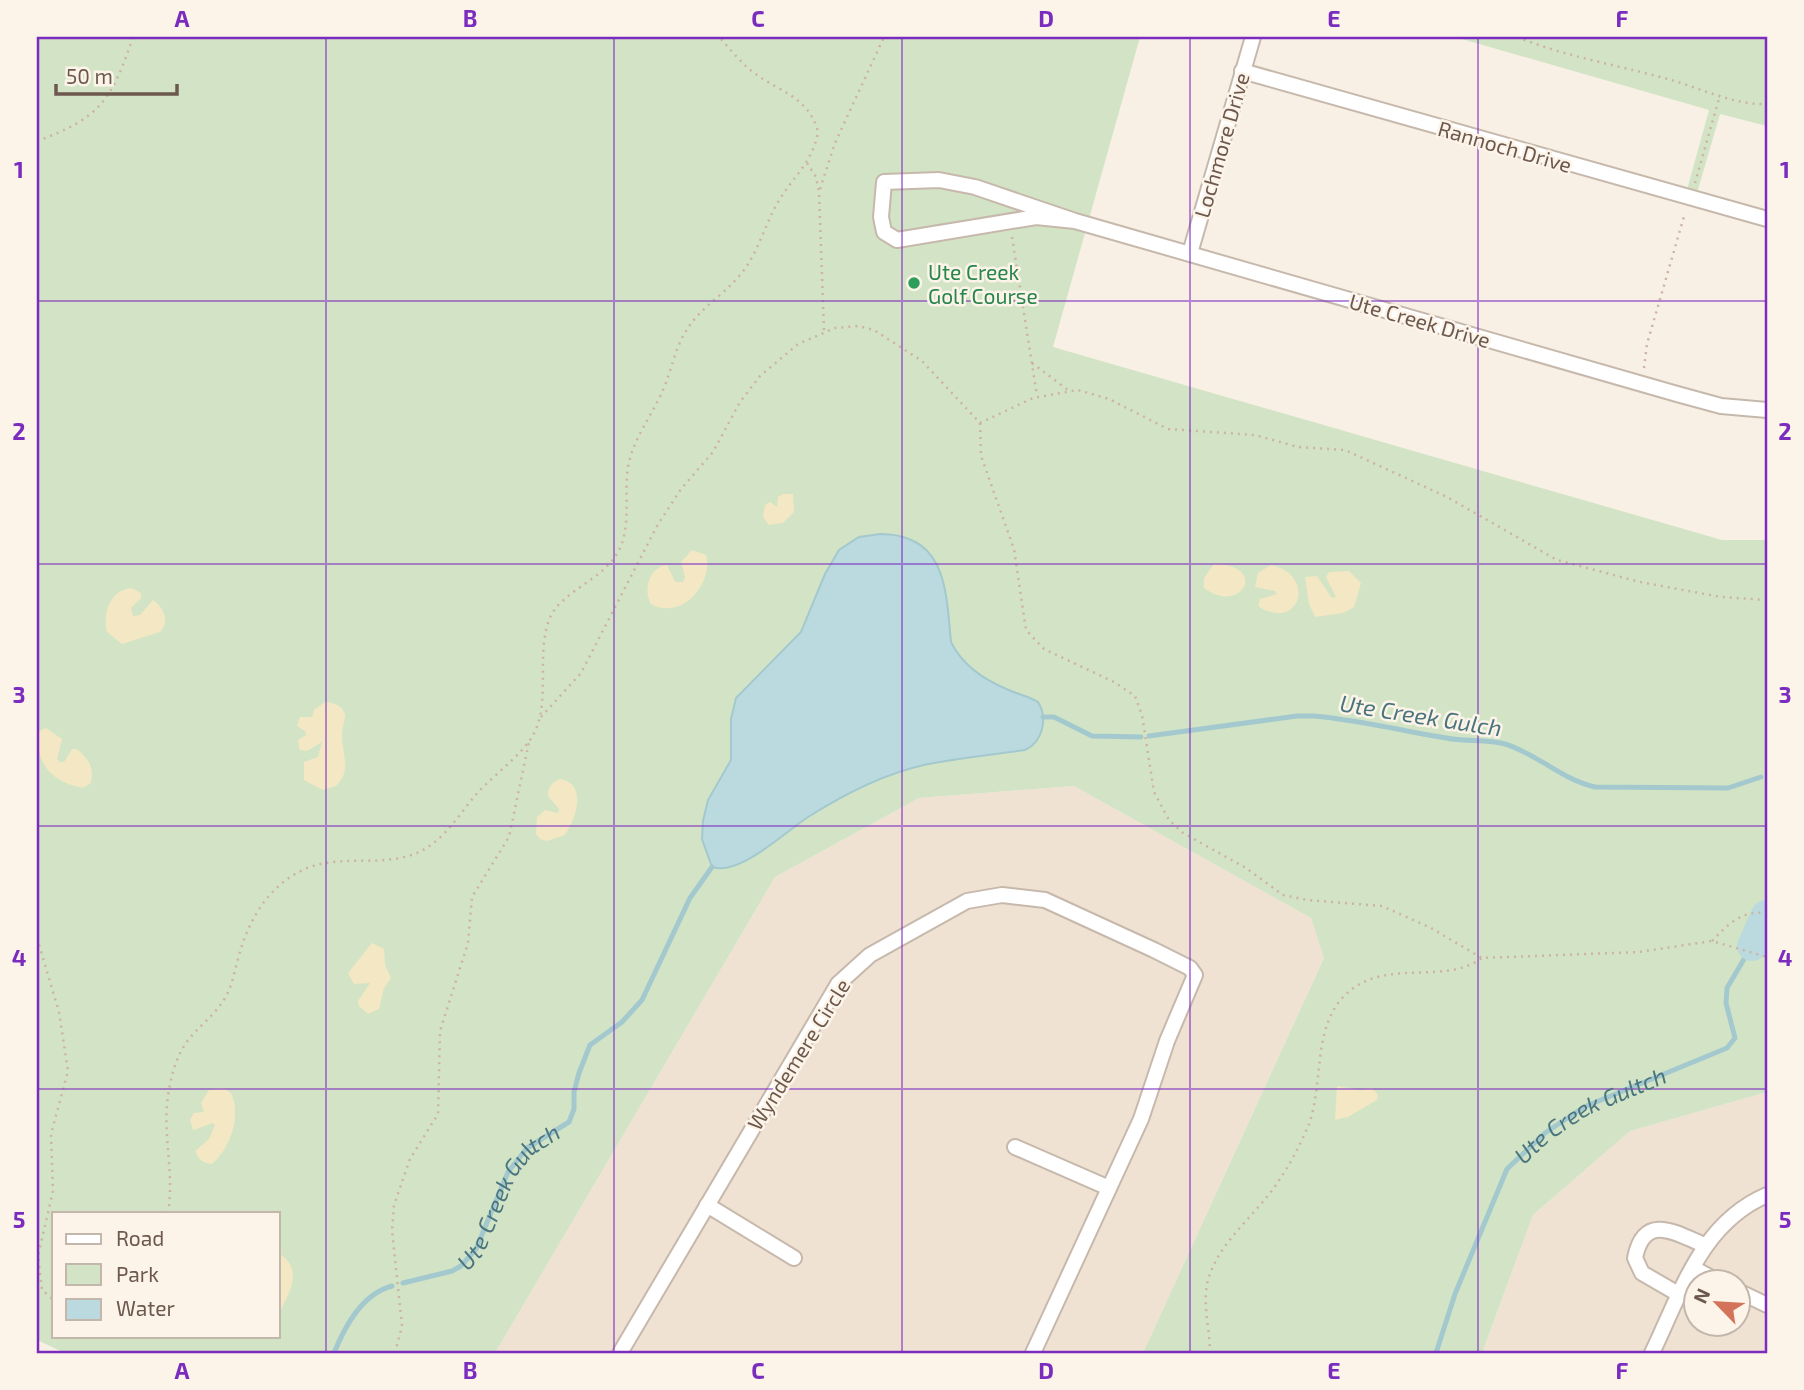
<svg xmlns="http://www.w3.org/2000/svg" width="1804" height="1390" font-family="'Exo 2',sans-serif">
  <style>
    .residential { fill: #efe2d3; fill-rule: evenodd }
    .green { fill: #d2e4c5; fill-rule: evenodd }
    .sand { fill: #f3e8c3 }
    .water { fill: #bbdadf; stroke: #a3c9cf; stroke-width: 2 }
    .lines { fill: none; stroke-linecap: round; stroke-linejoin: round }
    .stream { stroke: #a3c9cf; stroke-width: 5 }
    .river { stroke: #bbdadf; stroke-width: 30 }
    .street-casing { stroke: #c7b8ac; stroke-width: 18 }
    .path { stroke: #ceb3a3; stroke-width: 2.5; stroke-dasharray: 2 5; stroke-linecap: butt }
    .street { stroke: #fff; stroke-width: 14 }
    .grid { fill: none; stroke: #7b2cbf; stroke-width: 2; stroke-opacity: 0.55 }
    .leisure-dot { fill: #2e9e5b; stroke: #fcf4e9; stroke-width: 2.5 }
    .labels { text-anchor: middle; dominant-baseline: central; stroke-width: 5; stroke-linejoin: round; paint-order: stroke }
    .street-label { font-size: 21px; fill: #6d584d; stroke: #fcf4e9 }
    .leisure-label { font-size: 21px; fill: #27864d; stroke: #fcf4e9; text-anchor: start }
    .water-label { font-size: 23px; font-style: italic; fill: #4b757e; stroke: #fcf4e9 }
    .neatline { fill: none; stroke: #7b2cbf; stroke-width: 2.5 }
    .grid-label { font-size: 23px; text-anchor: middle; font-weight: bold; fill: #7b2cbf }
  </style>
  <rect width="100%" height="100%" fill="#f8f0e4"/>
  <!-- residential -->
  <g class="residential">
    <path d="M1074 786 1311 918 1324 958 1143 1353H495L775 877 919 798Z"/>
    <path d="M1767 1092V1353H1482L1533 1215 1630 1131ZM1696 1282H1738V1324H1696Z"/>
  </g>
  <!-- green -->
  <g class="green">
    <path d="M37 37H1140L1053 347 1722 540H1767V1092L1630 1131 1533 1215 1482 1353H1143L1324 958 1311 918 1074 786 919 798 775 877 495 1353H65L37 1340ZM54 1213H278V1336H54Z"/>
    <path d="M1455 37H1767V126L1720 114 1695 200 1685 197 1709 110Z"/>
  </g>
  <!-- sand -->
  <g class="sand">
    <path d="M783 494H793L794 512 783 523 769 525 763 517 765 505 770 502 777 507 778 497Z"/>
    <path d="M692 550 706 555C714 584 681 621 651 604 643 590 649 567 667 565L675 582H683L685 577 681 562Z"/>
    <path d="M1214 564C1270 565 1241 616 1204 588V578Z"/>
    <path d="M1271 565C1317 575 1300 633 1258 606L1260 599 1277 594 1275 591 1255 587 1258 573Z"/>
    <path d="M1349 571 1361 583 1354 607 1343 613 1315 617 1309 604 1305 577 1317 576 1332 598 1336 597 1326 577 1329 572Z"/>
    <path d="M131 588 141 593V598L131 608 133 616 140 615 153 600C163 607 171 622 160 632L122 644 107 632C103 613 109 591 131 588Z"/>
    <path d="M325 702C333 703 340 704 344 712 347 719 342 726 342 733 341 752 353 770 336 786L323 790 304 780V762L318 757 322 742 307 751 300 750 298 740 306 735 305 731 297 726 300 717H312L314 710Z"/>
    <path d="M46 728 62 739 57 759 60 762H64L72 749H77C89 760 94 766 91 783L83 788C51 782 37 765 37 732Z"/>
    <path d="M560 779C588 784 576 819 565 835L547 841 540 839 536 834 537 817 545 810 558 813 559 809 548 796C548 787 551 783 560 779Z"/>
    <path d="M372 943 384 949 385 965 391 978 384 988 379 1009 368 1014 359 1006 358 1001 370 983 354 984 348 973Z"/>
    <path d="M1337 1086 1360 1090 1372 1088 1378 1095 1377 1100 1348 1117 1335 1120Z"/>
    <path d="M223 1088 231 1093C242 1115 230 1149 212 1164 202 1163 199 1160 195 1151L209 1139 215 1125 213 1123 193 1130 190 1120 194 1113 204 1112 201 1103 209 1090Z"/>
    <path d="M278 1253C305 1268 289 1294 278 1315Z"/>
  </g>
  <!-- water -->
  <path class="water" d="M880 534C947 534 946 591 951 642 963 667 986 681 1011 691 1021 695 1030 697 1038 702 1048 718 1043 742 1025 750 991 755 957 758 924 765 883 774 843 795 808 817 785 832 740 876 712 867L702 839 703 821 708 800 731 760V719L736 698 801 632 825 574 839 550 859 537Z"/>
  <g class="lines">
    <!-- stream -->
    <g class="stream">
      <path d="M1043 717H1054L1092 736 1141 737"/>
      <path d="M1149 736 1297 716H1314C1359 720 1403 731 1446 738 1465 742 1487 739 1505 744 1538 754 1560 779 1595 787L1728 788 1761 777"/>
      <path id="s1" d="M403 1283 452 1271 461 1266 476 1249 508 1172 527 1148 569 1122 574 1109V1092L579 1073 590 1045 622 1022 642 1000 690 898 712 867"/>
      <path d="M334 1353C345 1326 362 1294 392 1286"/>
      <path id="s2" d="M1436 1353 1455 1294 1507 1169 1545 1133 1584 1107 1727 1048 1735 1038 1726 1003 1727 988 1747 954"/>
    </g>
    <!-- river -->
    <path class="river" d="M1752 946 1766 915"/>
    <!-- street casing -->
    <g class="street-casing">
      <g id="street">
        <path d="M1242 71 1767 219"/>
        <path d="M1075 221 1036 217 897 240 884 232 881 217 884 182 939 180 975 187 1075 221 1677 394 1721 406 1767 410"/>
        <path d="M1190 253 1253 37"/>
        <path d="M1015 1147 1109 1188"/>
        <path d="M707 1205 794 1258"/>
        <path d="M1693 1268 1719 1282"/>
        <path d="M1738 1291 1767 1305"/>
        <path d="M1680 1295 1642 1273 1635 1258C1644 1212 1676 1233 1704 1245"/>
        <path d="M620 1353 838 984 870 955 967 901 1002 895 1045 900 1154 950 1190 968 1195 975 1167 1041 1141 1119 1033 1353"/>
        <path d="M1652 1353C1681 1293 1701 1223 1767 1195"/>
      </g>
    </g>
    <!-- path -->
    <g class="path">
      <path d="M1517 37C1567 57 1617 65 1668 79 1700 88 1733 105 1767 104"/>
      <path d="M37 141C101 118 112 99 133 37"/>
      <path d="M807 163 816 177 819 192 824 331"/>
      <path d="M1695 183 1720 95"/>
      <path d="M820 189 835 143 884 37"/>
      <path d="M1012 237 1037 396"/>
      <path d="M1032 363 1068 390"/>
      <path d="M1644 368 1647 344 1685 213"/>
      <path d="M980 423 981 456 1014 549 1026 630 1044 649 1114 682 1135 696 1142 715 1154 792 1169 820 1183 833 1246 868 1283 895 1307 900 1382 906 1431 928 1482 958 1639 952 1712 941 1767 957"/>
      <path d="M541 717 581 673 657 526 681 489 713 452 740 402 760 376 798 344 835 328 858 326 874 330 922 361 980 423 1033 398 1078 390 1109 399 1168 429 1255 435 1298 447 1345 450 1447 497 1557 560 1640 582 1721 597 1767 600"/>
      <path d="M37 938 59 1012 68 1071 51 1134 53 1191 38 1256 42 1290 54 1300"/>
      <path d="M1712 941C1728 924 1742 910 1767 913"/>
      <path d="M168 1213C175 1172 161 1131 169 1090 172 1073 177 1054 189 1039 200 1025 215 1015 225 998 232 986 234 973 238 959 248 921 267 886 305 869 335 856 369 864 400 858 442 850 455 817 481 789 497 773 517 758 530 740 553 707 535 658 549 620 560 590 605 581 620 548 631 524 624 493 628 467 633 439 651 417 662 392 670 375 673 357 681 340 696 309 719 300 740 275 758 254 764 226 778 202 792 178 813 162 818 132 809 97 780 92 754 73 741 63 730 49 719 37"/>
      <path d="M395 1353 402 1326 392 1230 394 1205 410 1159 438 1114 440 1031 468 943 472 897 509 837 529 742"/>
      <path d="M1210 1353C1210 1331 1203 1307 1207 1284 1215 1249 1244 1225 1266 1198 1283 1178 1299 1148 1309 1124 1325 1080 1310 1017 1355 987 1393 961 1447 984 1482 958"/>
    </g>
    <!-- street -->
    <use href="#street" class="street"/>
  </g>
  <!-- grid -->
  <path class="grid" d="M326 37V1353M614 37V1353M902 37V1353M1190 37V1353M1478 37V1353M37 301H1767M37 564H1767M37 826H1767M37 1089H1767"/>
  <!-- markers -->
  <circle class="leisure-dot" cx="914" cy="283" r="7"/>
  <g class="labels">
    <!-- street labels -->
    <g class="street-label">
      <text transform="translate(1221 145) rotate(-74)">Lochmore Drive</text>
      <text transform="translate(1505 146) rotate(16)">Rannoch Drive</text>
      <text transform="translate(1420 320) rotate(16)">Ute Creek Drive</text>
      <text transform="translate(798 1054) rotate(-58)">Wyndemere Circle</text>
    </g>
    <!-- leisure labels -->
    <g class="leisure-label">
      <text x="928" y="271">Ute Creek<tspan x="928" dy="24">Golf Course</tspan></text>
    </g>
    <!-- water labels -->
    <g class="water-label">
      <text transform="translate(1421 715) rotate(9)">Ute Creek Gulch</text>
      <text stroke="none"><textPath href="#s2" startOffset="298">Ute Creek Gultch</textPath></text>
      <text stroke="none"><textPath href="#s1" startOffset="147">Ute Creek Gultch</textPath></text>
    </g>
  </g>
  <!-- border -->
  <rect width="1804" height="1390" fill="none" stroke="#fcf4e9" stroke-width="77"/>
  <!-- legend -->
  <rect x="52" y="1212" width="228" height="126" fill="#fcf4e9" stroke="#c3b6ab" stroke-width="2"/>
  <rect x="66" y="1234" width="35" height="10" fill="#ffffff" stroke="#c3b6ab" stroke-width="2"/>
  <text x="116" y="1246" font-size="21" fill="#6d584d">Road</text>
  <rect x="66" y="1264" width="35" height="21" fill="#d2e4c5" stroke="#c3b6ab" stroke-width="2"/>
  <text x="116" y="1282" font-size="21" fill="#6d584d">Park</text>
  <rect x="66" y="1299" width="35" height="21" fill="#bbdadf" stroke="#c3b6ab" stroke-width="2"/>
  <text x="116" y="1316" font-size="21" fill="#6d584d">Water</text>
  <!-- north arrow -->
  <g transform="translate(1717 1303) rotate(295)"><circle r="33" fill="#fcf4e9" stroke="#c3b6ab" stroke-width="2"/>
  <path d="M0-5L12 26L0 18L-12 26Z" fill="#d2735a"/>
  <text y="-10" font-size="19" font-weight="bold" text-anchor="middle" fill="#6d584d">N</text>
  </g>
  <!-- scale -->
  <path d="M56 84v10h121v-10" fill="none" stroke="#6d584d" stroke-width="3.5"/>
  <text x="66" y="84" font-size="21" fill="#6d584d" stroke="#fcf4e9" stroke-width="5" paint-order="stroke">50 m</text>
  <rect x="38" y="38" width="1728" height="1314" class="neatline"/>
  <g class="grid-label">
    <text x="182" y="27">A</text>
    <text x="470" y="27">B</text>
    <text x="758" y="27">C</text>
    <text x="1046" y="27">D</text>
    <text x="1334" y="27">E</text>
    <text x="1622" y="27">F</text>
    <text x="19" y="178">1</text>
    <text x="1785" y="178">1</text>
    <text x="19" y="440">2</text>
    <text x="1785" y="440">2</text>
    <text x="19" y="703">3</text>
    <text x="1785" y="703">3</text>
    <text x="19" y="966">4</text>
    <text x="1785" y="966">4</text>
    <text x="19" y="1228">5</text>
    <text x="1785" y="1228">5</text>
    <text x="182" y="1379">A</text>
    <text x="470" y="1379">B</text>
    <text x="758" y="1379">C</text>
    <text x="1046" y="1379">D</text>
    <text x="1334" y="1379">E</text>
    <text x="1622" y="1379">F</text>
  </g>
</svg>
